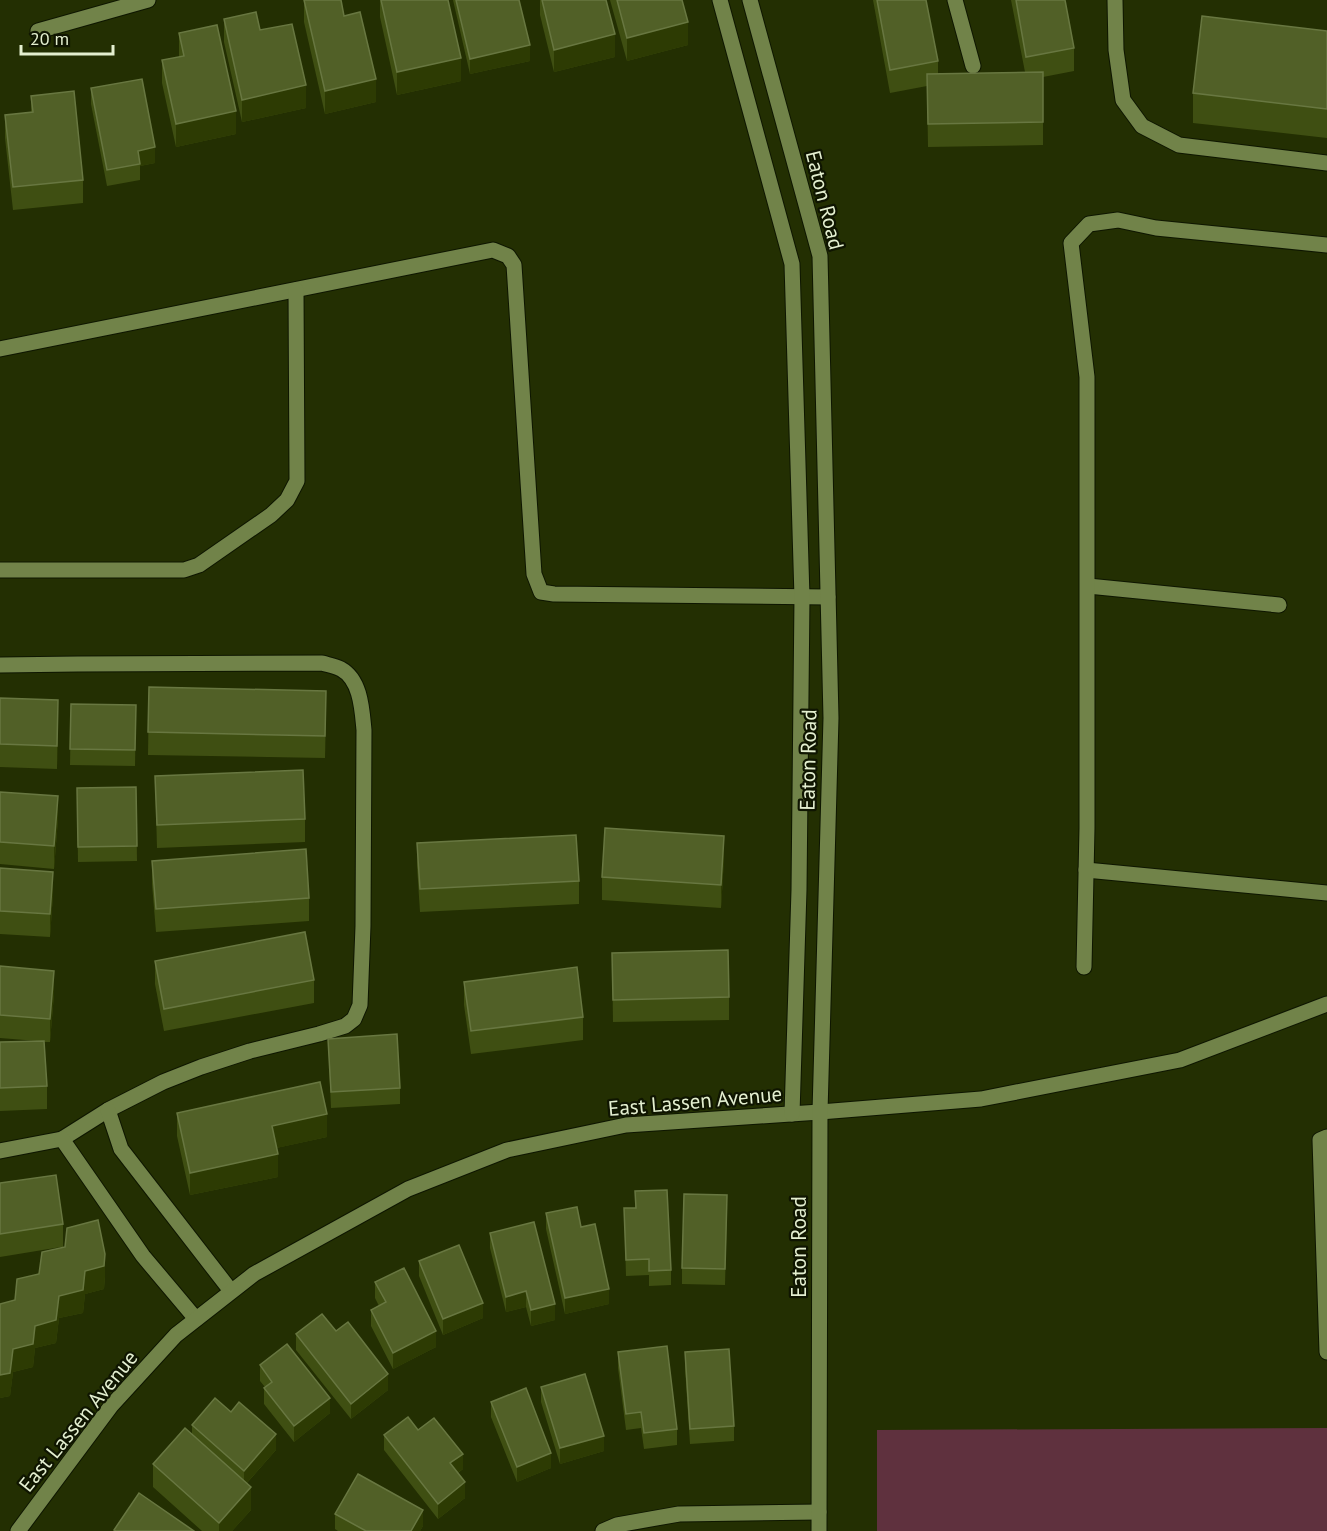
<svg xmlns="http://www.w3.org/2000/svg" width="1327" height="1531" font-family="'PT Sans',sans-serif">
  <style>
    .green { fill: #5f313e }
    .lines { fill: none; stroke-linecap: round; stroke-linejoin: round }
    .lane-casing { stroke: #0e1600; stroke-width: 17 }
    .street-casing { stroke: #0e1600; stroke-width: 17 }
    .secondary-casing { stroke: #0e1600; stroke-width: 17 }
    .lane { stroke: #718349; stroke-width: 15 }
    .street { stroke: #718349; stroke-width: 15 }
    .secondary { stroke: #718349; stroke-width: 15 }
    .wall { fill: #3f4f12 }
    .shaded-wall { fill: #2d3b03 }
    .building { fill: #516027; stroke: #687741; stroke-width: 1.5 }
    .labels { text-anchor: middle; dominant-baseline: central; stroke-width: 4.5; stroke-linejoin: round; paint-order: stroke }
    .street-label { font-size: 21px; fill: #e4efd0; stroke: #0f1501 }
  </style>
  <rect width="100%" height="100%" fill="#232f02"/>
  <!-- green -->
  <path class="green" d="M1327 1428V1531H877V1430Z"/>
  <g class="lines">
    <!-- lane casing -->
    <g class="lane-casing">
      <g id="lane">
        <path d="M955 0 973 66"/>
        <path d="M1115 0 1116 50 1123 100 1142 126 1179 145 1327 163"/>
        <path d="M0 349 493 250 508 256 514 265 534 574 541 592 554 594 828 597"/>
        <path d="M0 570H184L199 565 271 515 287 500 297 481 296 290"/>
        <path d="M1088 586 1279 605"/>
        <path d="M0 665 78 664 322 663C329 665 335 666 341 669 361 680 362 710 364 730L363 926 360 1005 354 1019 345 1026 319 1034 250 1051 201 1067 163 1082 108 1110 62 1139 0 1151"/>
        <path d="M1086 870 1327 893"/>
        <path d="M1084 967 1087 828V377L1071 243 1089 224 1118 220 1156 228 1327 245"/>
        <path d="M108 1110 121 1149 231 1291"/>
        <path d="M1327 1137 1320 1140 1327 1352"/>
        <path d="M62 1139 143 1256 196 1319"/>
      </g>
    </g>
    <!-- street casing -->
    <g class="street-casing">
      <g id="street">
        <path d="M38 31 148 0"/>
        <path d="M18 1531 111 1406 176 1335 254 1274 408 1189 507 1150 626 1125 820 1112 981 1099 1180 1060 1327 1004"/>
        <path d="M603 1531 617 1525 679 1514 819 1512"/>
      </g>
    </g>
    <!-- secondary casing -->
    <g class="secondary-casing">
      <g id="secondary">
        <path d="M720 0 792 264 802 597 799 890 792 1114"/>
        <path d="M750 0 820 256 831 718 820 1112 819 1531"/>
      </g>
    </g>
    <!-- lane -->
    <use href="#lane" class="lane"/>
    <!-- street -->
    <use href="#street" class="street"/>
    <!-- secondary -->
    <use href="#secondary" class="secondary"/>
  </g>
  <!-- wall -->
  <g class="wall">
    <path d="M304 0 344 16 376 102 325 114 304 22Z"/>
    <path d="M380 0H448L461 81 397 95 380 17Z"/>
    <path d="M453 0H519L530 61 470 74Z"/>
    <path d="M540 0H606L615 57 554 72 540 15Z"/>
    <path d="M610 0H682L688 45 627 61Z"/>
    <path d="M873 0H926L938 61V74L1025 72 1011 0H1065L1074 48V71L1043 77V145L928 147 927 86 890 93Z"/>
    <path d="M224 19 260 30 306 108 242 122 224 42Z"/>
    <path d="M1327 31V138L1193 123V93Z"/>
    <path d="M179 33 236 134 176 147 162 83V60L179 57Z"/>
    <path d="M91 88 155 163 140 166V180L107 186 91 104Z"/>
    <path d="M31 96 83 180V203L13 210 5 138V115L31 112Z"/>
    <path d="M149 687 326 714 325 758 148 755Z"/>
    <path d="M0 698 58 723 57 769 0 767Z"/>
    <path d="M71 704 136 705 135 766 70 765Z"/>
    <path d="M155 776 305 819V842L157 848Z"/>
    <path d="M136 787 137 861 78 862 77 788Z"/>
    <path d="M0 792 58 819 54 869 0 864Z"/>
    <path d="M417 843 579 881V904L420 912 417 866Z"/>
    <path d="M724 859 721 908 602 900V877Z"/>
    <path d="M152 861 309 898V921L156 932 152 884Z"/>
    <path d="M0 868 53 894 50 937 0 934Z"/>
    <path d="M612 953 729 997V1020L613 1022Z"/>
    <path d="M155 961 314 980V1003L164 1031 155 984Z"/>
    <path d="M0 966 54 994 50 1042H44L47 1086V1109L0 1111V1042L37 1041 0 1038Z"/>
    <path d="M464 982 583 1017V1040L471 1054 464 1005Z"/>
    <path d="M328 1039 400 1088V1104L331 1108Z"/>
    <path d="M177 1113 327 1137 276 1148 278 1177 190 1195 177 1136Z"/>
    <path d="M0 1183 63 1224V1247L105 1276 104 1289 85 1294 83 1313 59 1318 56 1343 35 1348 33 1367 13 1372 10 1396 0 1398V1304L15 1300 61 1247 0 1257Z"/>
    <path d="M635 1191 671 1270V1285L649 1286V1275L626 1276 624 1208H635Z"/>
    <path d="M727 1210 725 1285 682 1284V1268Z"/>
    <path d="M546 1213 581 1227 609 1304 565 1314 546 1229Z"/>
    <path d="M490 1233 555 1320 531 1326 526 1307 506 1312 490 1248Z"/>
    <path d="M419 1261 483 1318 443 1335 419 1276Z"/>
    <path d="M375 1282 436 1347 393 1369 371 1326V1310L379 1306 375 1298Z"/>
    <path d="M336 1331 388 1390 351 1419 296 1350V1334Z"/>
    <path d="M618 1352 677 1429V1445L644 1449 641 1428 626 1430 618 1368Z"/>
    <path d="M685 1352 734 1426V1441L690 1444 685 1368Z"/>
    <path d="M260 1365 330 1413 294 1442 264 1404V1388L265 1387 260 1381Z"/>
    <path d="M541 1387 604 1451 560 1464 541 1402Z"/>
    <path d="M491 1402 551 1468 517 1482 491 1417Z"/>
    <path d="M192 1425 276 1450 247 1483 251 1510 232 1531H202L153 1487V1464L192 1434Z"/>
    <path d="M418 1430 463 1469 458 1473 465 1498 438 1519 384 1450V1435Z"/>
    <path d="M335 1514 423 1526 420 1531H338L335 1529Z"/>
  </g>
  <!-- shaded-wall -->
  <g class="shaded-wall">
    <path d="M688 22V45L627 61V38Z"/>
    <path d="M615 34V57L554 72V50Z"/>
    <path d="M530 45V61L470 74V59Z"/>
    <path d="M461 58V81L397 95V72Z"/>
    <path d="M376 79V102L325 114V91Z"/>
    <path d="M306 85V108L242 122V100Z"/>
    <path d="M236 111V134L176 147V124Z"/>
    <path d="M155 147V163L140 166 138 151Z"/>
    <path d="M58 700V723L57 769V746Z"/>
    <path d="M58 796V819L54 869V846Z"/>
    <path d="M724 836V859L721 908V885Z"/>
    <path d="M53 872V894L50 937V914Z"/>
    <path d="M54 971V994L50 1042V1019Z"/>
    <path d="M327 1114V1137L272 1149V1126Z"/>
    <path d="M278 1154V1177L190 1195V1173Z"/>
    <path d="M105 1254V1276L104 1289 85 1294 83 1313 59 1318 56 1343 35 1348 33 1367 13 1372 10 1396 0 1398V1375L13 1349 35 1326 59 1296Z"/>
    <path d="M609 1289V1304L565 1314V1298Z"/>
    <path d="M526 1291V1307L506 1312V1297Z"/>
    <path d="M483 1303V1318L443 1335V1319Z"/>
    <path d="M555 1304V1320L531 1326V1310Z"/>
    <path d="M436 1331V1347L393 1369V1353Z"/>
    <path d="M388 1374V1390L351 1419V1404Z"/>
    <path d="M330 1398V1413L294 1442V1426Z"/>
    <path d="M276 1434V1450L244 1486V1471Z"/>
    <path d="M604 1436V1451L560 1464V1448Z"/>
    <path d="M551 1453V1468L517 1482V1467Z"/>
    <path d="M463 1454V1469L450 1478V1463Z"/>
    <path d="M465 1482V1498L438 1519V1504Z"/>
    <path d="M251 1487V1510L232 1531H219V1523Z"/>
    <path d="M423 1510V1526L420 1531H411Z"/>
  </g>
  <!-- building -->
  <g class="building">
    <path d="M304 0H341L344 16 360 12 376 79 325 91Z"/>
    <path d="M381 0H448L461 58 397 72Z"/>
    <path d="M456 0H519L530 45 470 59Z"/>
    <path d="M542 0H606L615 34 554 50Z"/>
    <path d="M617 0H682L688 22 627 38Z"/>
    <path d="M877 0H926L938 61 890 70Z"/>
    <path d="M1016 0H1065L1074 48 1026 57Z"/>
    <path d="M256 12 260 30 292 24 306 85 242 100 224 19Z"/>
    <path d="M1202 16 1327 31V109L1193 93Z"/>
    <path d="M217 25 236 111 176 124 162 60 184 56 179 33Z"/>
    <path d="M1043 72V122L928 124 927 74Z"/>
    <path d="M142 79 155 147 138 151 140 164 107 170 91 88Z"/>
    <path d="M74 91 83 180 13 187 5 115 33 112 31 96Z"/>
    <path d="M149 687 326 691 325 736 148 732Z"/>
    <path d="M0 698 58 700 57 746 0 744Z"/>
    <path d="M71 704 136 705 135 750 70 749Z"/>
    <path d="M303 770 305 819 157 825 155 776Z"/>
    <path d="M136 787 137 846 78 847 77 788Z"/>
    <path d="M0 792 58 796 54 846 0 842Z"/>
    <path d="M605 828 724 836 721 885 602 877Z"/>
    <path d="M576 835 579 881 420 889 417 843Z"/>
    <path d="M306 849 309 898 156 909 152 861Z"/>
    <path d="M0 868 53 872 50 914 0 911Z"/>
    <path d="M305 932 314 980 164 1009 155 961Z"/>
    <path d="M728 950 729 997 613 1000 612 953Z"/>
    <path d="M0 966 54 971 50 1019 0 1015Z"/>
    <path d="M577 967 583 1017 471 1031 464 982Z"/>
    <path d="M397 1034 400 1088 331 1092 328 1039Z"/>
    <path d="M44 1041 47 1086 0 1088V1042Z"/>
    <path d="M320 1082 327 1114 272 1126 278 1154 190 1173 177 1113Z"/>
    <path d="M56 1175 63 1224 0 1234V1183Z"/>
    <path d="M667 1190 671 1270 649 1271V1259L626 1260 624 1208H636L635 1191Z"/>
    <path d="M684 1194 727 1195 725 1269 682 1268Z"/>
    <path d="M577 1207 581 1227 595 1224 609 1289 565 1298 546 1213Z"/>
    <path d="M98 1220 105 1254 104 1266 85 1271 83 1290 59 1296 56 1320 35 1326 33 1344 13 1349 10 1373 0 1375V1304L15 1300 17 1279 39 1274 42 1252 65 1247 67 1228Z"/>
    <path d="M534 1222 555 1304 531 1310 526 1291 506 1297 490 1233Z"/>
    <path d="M459 1245 483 1303 443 1319 419 1261Z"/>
    <path d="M404 1268 436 1331 393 1353 371 1310 386 1302 375 1282Z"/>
    <path d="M322 1314 336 1331 348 1322 388 1374 351 1404 296 1334Z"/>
    <path d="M287 1344 330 1398 294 1426 264 1388 272 1382 260 1365Z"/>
    <path d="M667 1346 677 1429 644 1433 641 1412 626 1414 618 1352Z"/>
    <path d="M729 1349 734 1426 690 1429 685 1352Z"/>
    <path d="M585 1374 604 1436 560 1448 541 1387Z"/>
    <path d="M526 1388 551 1453 517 1467 491 1402Z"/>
    <path d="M215 1398 231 1412 239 1402 276 1434 244 1471 192 1425Z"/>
    <path d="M408 1417 418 1430 434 1418 463 1454 450 1463 465 1482 438 1504 384 1435Z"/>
    <path d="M185 1428 251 1487 219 1523 153 1464Z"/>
    <path d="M358 1474 423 1510 411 1531H366L335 1514Z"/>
    <path d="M139 1493 194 1531H116L114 1530Z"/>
  </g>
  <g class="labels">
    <!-- street labels -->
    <g class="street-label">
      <text transform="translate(825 200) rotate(76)">Eaton Road</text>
      <text transform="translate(808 760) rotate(-89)">Eaton Road</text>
      <text transform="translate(695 1101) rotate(-5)">East Lassen Avenue</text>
      <text transform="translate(798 1247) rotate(-90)">Eaton Road</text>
      <text transform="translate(78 1421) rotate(-51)">East Lassen Avenue</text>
    </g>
  </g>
  <!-- scale -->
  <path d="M21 45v9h92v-9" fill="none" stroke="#e4efd0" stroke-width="3"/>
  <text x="30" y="45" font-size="18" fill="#e4efd0" stroke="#0f1501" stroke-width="4.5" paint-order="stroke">20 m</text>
</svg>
